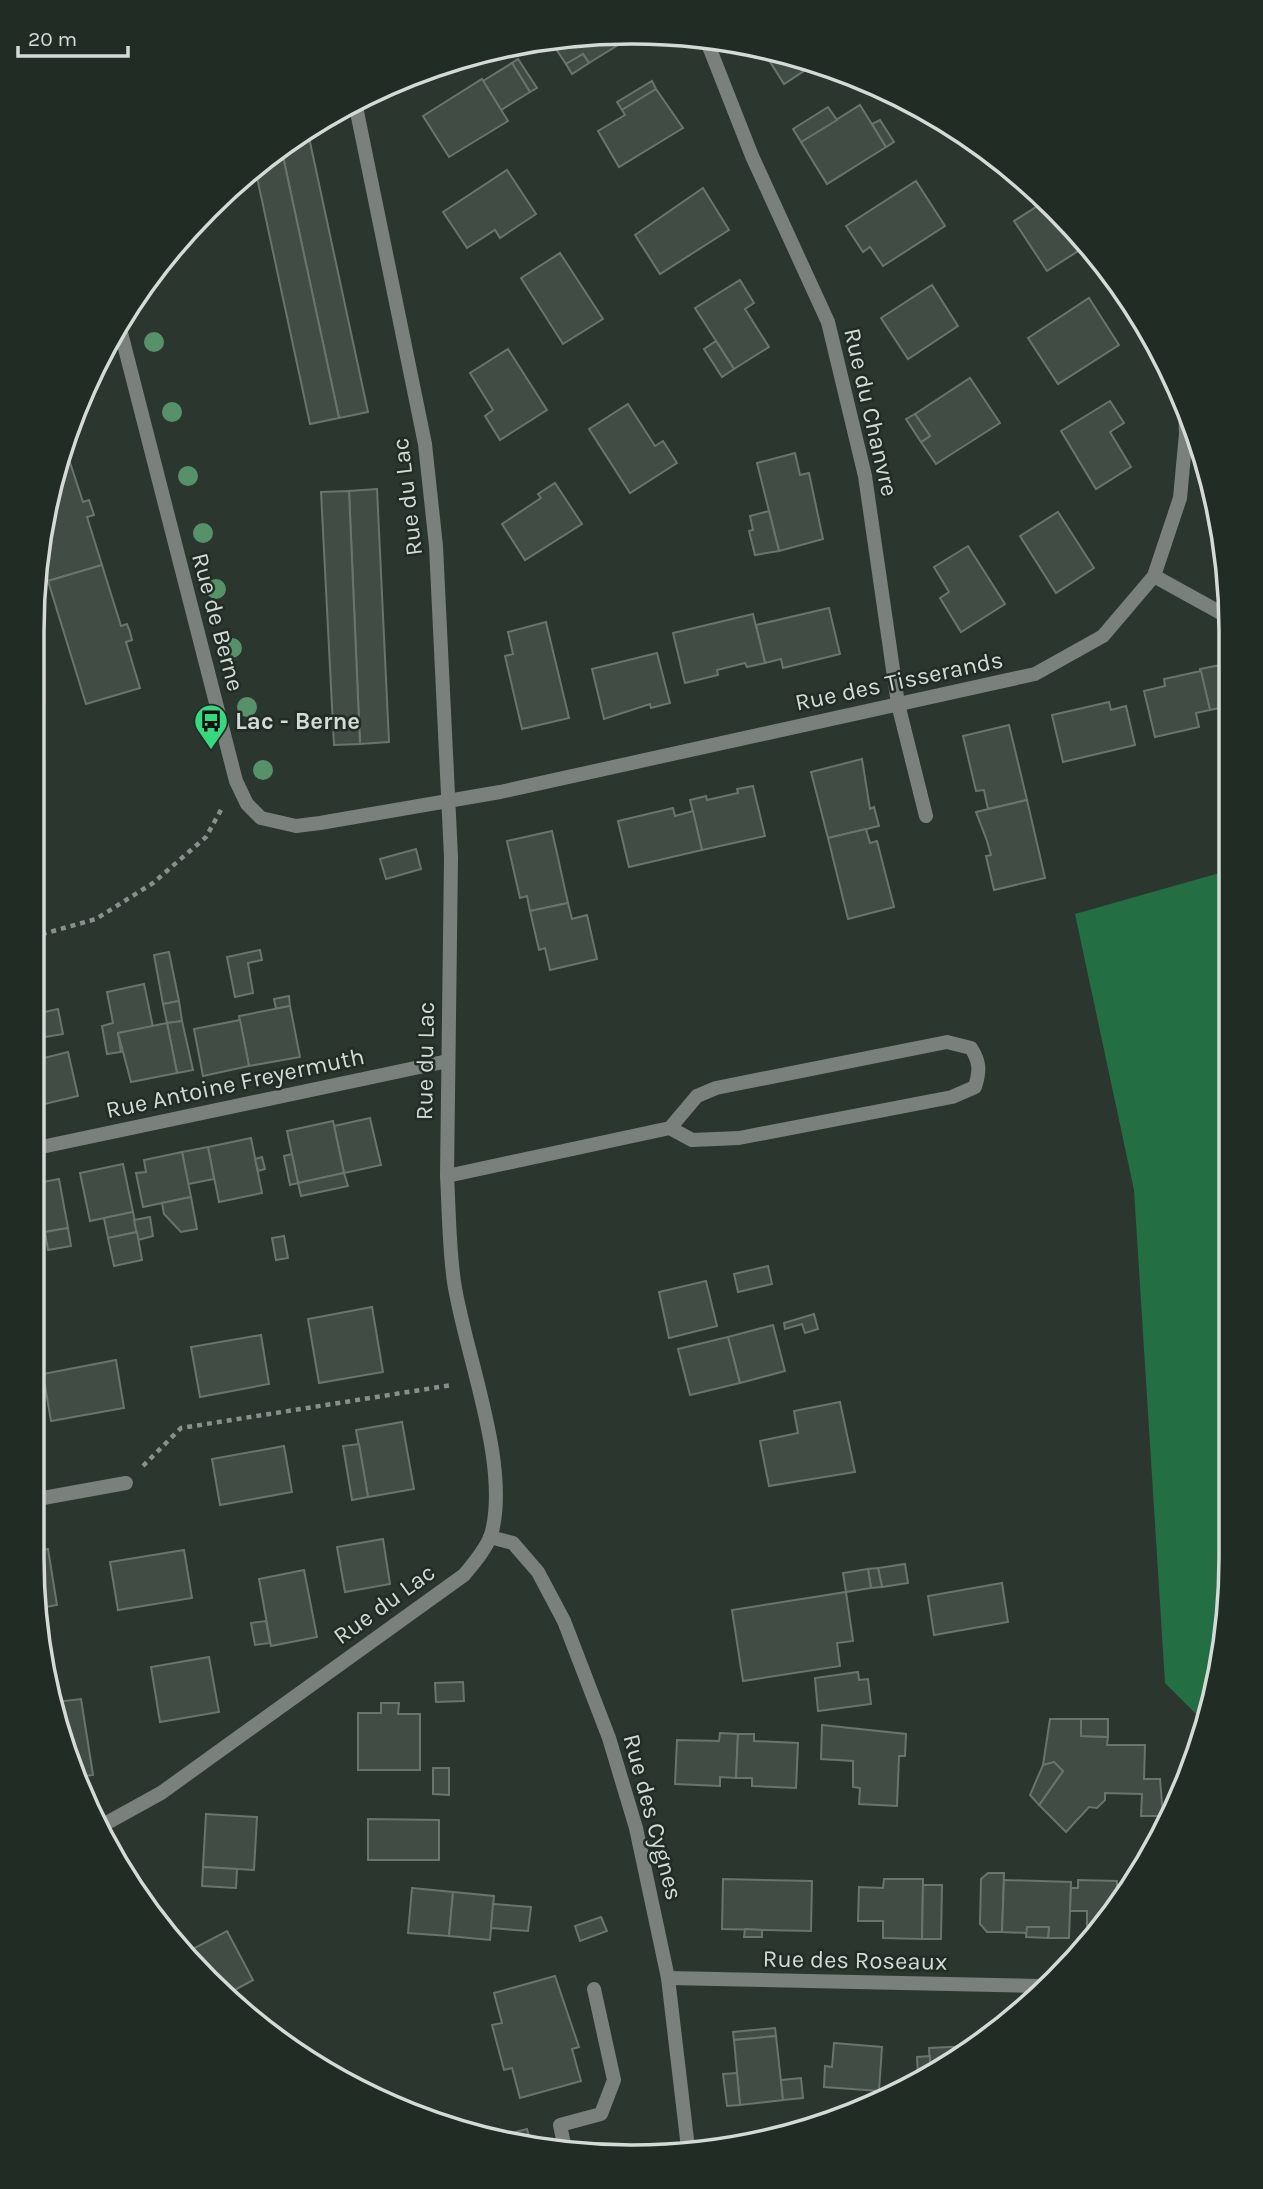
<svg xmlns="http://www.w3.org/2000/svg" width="1263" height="2189" font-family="Karla,sans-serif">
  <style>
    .forest { fill: #246e43 }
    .building { fill: #404c44; stroke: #68756c; stroke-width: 2 }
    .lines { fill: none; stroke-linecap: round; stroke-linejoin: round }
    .path { stroke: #87908a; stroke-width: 4.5; stroke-dasharray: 5 5; stroke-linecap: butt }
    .lane { stroke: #7a807c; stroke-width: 14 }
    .street { stroke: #7a807c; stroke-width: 14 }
    .tree { fill: #56916a }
    .labels { text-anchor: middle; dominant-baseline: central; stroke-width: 5; stroke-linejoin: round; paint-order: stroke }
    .street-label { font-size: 24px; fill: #d4dbd6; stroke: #212c24 }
    .poi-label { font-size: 24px; font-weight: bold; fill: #d4dbd6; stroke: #212c24; text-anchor: start }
    .rim { fill: none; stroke: #d4dbd6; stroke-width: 3.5 }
  </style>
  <rect width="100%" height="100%" fill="#2b362e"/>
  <!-- forest -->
  <path class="forest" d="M1230 870V1597L1205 1723 1165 1683 1134 1190 1075 914Z"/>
  <!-- building -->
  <g class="building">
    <path d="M631 32H639L589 63 583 54 566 64 550 40Z"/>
    <path d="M760 46 816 63 784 84Z"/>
    <path d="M583 54 589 63 572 74 566 64Z"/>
    <path d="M518 59 537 88 530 92 512 63Z"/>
    <path d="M512 63 530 92 501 110 483 81Z"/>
    <path d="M482 79 508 121 449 157 423 116Z"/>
    <path d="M652 81 656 89 622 110 617 102Z"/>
    <path d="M656 89 683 128 619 167 598 131 625 115 622 110Z"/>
    <path d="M860 105 886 147 827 184 801 142Z"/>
    <path d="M828 107 837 120 801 142 793 129Z"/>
    <path d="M880 120 894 142 886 147 872 124Z"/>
    <path d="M307 128 368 412 339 418 281 147Z"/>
    <path d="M281 147 339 418 310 424 255 168Z"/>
    <path d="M507 170 536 214 500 238 495 230 467 248 443 212Z"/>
    <path d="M916 181 945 226 883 266 870 247 863 252 846 226Z"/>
    <path d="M703 188 729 230 660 274 635 235Z"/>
    <path d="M1047 200 1086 246 1047 271 1014 221Z"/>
    <path d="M560 253 603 319 563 344 521 278Z"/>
    <path d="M740 280 754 303 745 309 769 347 734 369 695 308Z"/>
    <path d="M932 285 958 326 908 359 881 318Z"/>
    <path d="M1089 298 1119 345 1058 384 1028 338Z"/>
    <path d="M716 341 734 369 722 377 704 349Z"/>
    <path d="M508 349 547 410 500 440 485 416 493 410 470 373Z"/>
    <path d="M970 378 1000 423 936 464 921 442 930 436 915 414Z"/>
    <path d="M1110 401 1124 423 1110 432 1131 467 1096 489 1061 431Z"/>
    <path d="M628 404 655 446 663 441 677 463 630 493 589 429Z"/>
    <path d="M915 414 930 436 921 442 906 419Z"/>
    <path d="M63 441 83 502 89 500 94 515 87 517 102 565 48 581 40 557Z"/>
    <path d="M795 453 800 475 809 473 823 539 779 551 757 463Z"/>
    <path d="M555 483 582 524 525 560 502 524 541 498 538 494Z"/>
    <path d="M377 489 389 742 360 744 349 491Z"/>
    <path d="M349 491 360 744 334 745 321 492Z"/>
    <path d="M769 511 779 551 755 555 749 531 753 530 750 516Z"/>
    <path d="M1058 512 1094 568 1056 593 1020 536Z"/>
    <path d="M968 546 1005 604 961 632 940 598 949 592 934 567Z"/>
    <path d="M102 565 121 626 127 624 130 632 132 640 126 642 140 688 86 704 48 581Z"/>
    <path d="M829 608 840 654 783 668 781 659 765 663 756 625Z"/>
    <path d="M753 614 765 663 747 667 745 663 717 670 718 675 685 683 673 633Z"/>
    <path d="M546 622 569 718 522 729 505 656 513 654 508 632Z"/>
    <path d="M657 653 670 703 651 708 650 704 604 719 592 669Z"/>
    <path d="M1230 663V718L1228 706 1210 710 1200 669Z"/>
    <path d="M1201 671 1210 710 1196 713 1199 727 1155 737 1144 691 1165 686 1164 679Z"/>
    <path d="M1109 702 1111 710 1126 706 1135 745 1063 762 1052 715Z"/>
    <path d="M1009 725 1027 800 988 809 984 790 976 791 963 736Z"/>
    <path d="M862 759 870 809 874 807 879 826 828 838 811 772Z"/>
    <path d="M753 786 765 836 702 850 690 800 706 796 707 800 738 793 737 789Z"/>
    <path d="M1027 800 1045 878 994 890 986 856 991 855 987 841 976 812Z"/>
    <path d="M673 808 675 816 693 811 702 850 629 867 618 821Z"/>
    <path d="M866 829 870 843 877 841 894 907 848 919 828 838Z"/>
    <path d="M552 831 568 903 530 911 527 896 520 898 507 841Z"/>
    <path d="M416 849 421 869 386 879 380 859Z"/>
    <path d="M568 903 572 919 587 915 597 959 550 970 545 948 539 950 530 911Z"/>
    <path d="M260 950 262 960 248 963 253 993 235 997 227 957Z"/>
    <path d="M169 952 179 1001 163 1004 154 955Z"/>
    <path d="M144 984 153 1027 118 1033 121 1052 107 1054 102 1026 113 1023 107 992Z"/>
    <path d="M289 996 290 1006 276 1009 274 999Z"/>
    <path d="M179 1001 182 1021 167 1023 163 1004Z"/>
    <path d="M290 1006 300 1057 249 1066 239 1016Z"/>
    <path d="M58 1009 63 1034 45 1037 40 1013Z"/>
    <path d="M240 1020 249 1066 203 1076 194 1029Z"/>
    <path d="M182 1021 193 1070 177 1073 167 1023Z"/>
    <path d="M167 1023 177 1073 131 1082 118 1033Z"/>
    <path d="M68 1052 78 1096 32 1107V1061Z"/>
    <path d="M370 1118 381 1165 344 1173 334 1126Z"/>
    <path d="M333 1121 344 1173 298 1183 287 1131Z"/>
    <path d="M251 1138 262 1193 219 1202 208 1147Z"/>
    <path d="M208 1147 214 1179 188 1184 182 1152Z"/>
    <path d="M182 1152 191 1197 143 1207 136 1173 146 1172 144 1160Z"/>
    <path d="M292 1154 298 1183 290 1185 284 1156Z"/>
    <path d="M262 1157 265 1169 258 1171 255 1159Z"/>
    <path d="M123 1164 133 1212 90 1221 80 1173Z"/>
    <path d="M344 1173 348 1186 301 1196 298 1183Z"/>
    <path d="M59 1179 68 1228 32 1234V1184Z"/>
    <path d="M191 1197 197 1229 181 1232 164 1214 162 1203Z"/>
    <path d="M133 1212 137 1232 108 1238 104 1218Z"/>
    <path d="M150 1217 153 1236 138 1240 134 1220Z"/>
    <path d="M68 1228 71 1246 48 1250 45 1232Z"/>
    <path d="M137 1232 142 1260 114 1266 108 1238Z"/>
    <path d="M284 1236 288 1258 276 1260 272 1238Z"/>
    <path d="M36 1261 42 1292 32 1294V1262Z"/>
    <path d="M768 1266 772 1284 738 1292 734 1274Z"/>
    <path d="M706 1281 717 1326 669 1338 659 1292Z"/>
    <path d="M372 1307 383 1372 319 1383 308 1319Z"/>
    <path d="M814 1314 818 1329 805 1333 802 1324 785 1329 784 1323Z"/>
    <path d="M773 1325 785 1371 740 1383 728 1337Z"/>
    <path d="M261 1335 269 1384 200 1397 191 1347Z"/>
    <path d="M728 1337 740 1383 690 1395 678 1349Z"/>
    <path d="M116 1360 124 1408 51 1421 43 1374Z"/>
    <path d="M840 1402 855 1472 769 1486 760 1441 798 1433 794 1411Z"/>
    <path d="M402 1422 414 1489 368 1497 356 1430Z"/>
    <path d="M359 1444 368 1497 352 1500 343 1446Z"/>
    <path d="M284 1446 292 1492 220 1505 212 1459Z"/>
    <path d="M383 1539 390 1584 345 1592 337 1547Z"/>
    <path d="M48 1549 57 1605 40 1608 32 1552Z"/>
    <path d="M184 1550 192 1598 118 1610 110 1562Z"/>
    <path d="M905 1564 908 1583 882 1587 878 1568Z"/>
    <path d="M878 1568 882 1587 871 1588 868 1569Z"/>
    <path d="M868 1569 871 1588 846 1592 843 1573Z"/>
    <path d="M304 1570 317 1637 271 1646 259 1579Z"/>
    <path d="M1002 1583 1008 1622 934 1635 928 1596Z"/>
    <path d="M846 1592 853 1641 837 1643 840 1666 743 1681 732 1610Z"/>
    <path d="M266 1621 270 1643 255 1645 251 1623Z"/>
    <path d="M209 1657 219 1712 160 1722 151 1667Z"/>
    <path d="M858 1672 859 1680 868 1679 871 1704 818 1711 815 1678Z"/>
    <path d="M463 1682 464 1701 436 1702 435 1683Z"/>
    <path d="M81 1699 93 1775 78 1777 63 1750 55 1702Z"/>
    <path d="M381 1703H399L398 1714H420V1770H358V1713H381Z"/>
    <path d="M1050 1719H1081V1736L1108 1737 1107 1745H1145L1144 1779H1160L1163 1816H1141L1142 1794 1105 1793V1800L1097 1808 1089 1807 1066 1832 1039 1805 1063 1771 1054 1762 1043 1765Z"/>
    <path d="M1081 1719H1108V1737L1081 1736Z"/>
    <path d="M822 1725 906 1734 905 1756H899L897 1806 859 1804 860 1788 853 1787V1761L821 1759Z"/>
    <path d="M720 1733 738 1734 736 1778 720 1777V1786L675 1784 677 1740 719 1741Z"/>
    <path d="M738 1734H754V1741L798 1743 796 1788 752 1786V1778H736Z"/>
    <path d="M1054 1762 1063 1771 1039 1805 1030 1795 1043 1765Z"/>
    <path d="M433 1768H449V1795L433 1794Z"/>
    <path d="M206 1814 257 1817 254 1870 203 1867Z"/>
    <path d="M368 1819 439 1820V1860H368Z"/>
    <path d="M203 1867 237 1869 236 1888 202 1886Z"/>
    <path d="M988 1873H1004L1002 1932H987L980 1924 981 1879Z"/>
    <path d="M723 1879 812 1881 811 1931 722 1929Z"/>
    <path d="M884 1879H923L922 1939 883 1938V1921H858L859 1887 883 1888Z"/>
    <path d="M1004 1880 1071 1882 1069 1938H1048L1049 1927H1027V1933L1002 1932Z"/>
    <path d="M1078 1880 1117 1881V1897H1125L1091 1933H1087V1911H1070L1071 1888H1078Z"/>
    <path d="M923 1885H942L941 1939H922Z"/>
    <path d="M412 1888 453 1892 449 1936 408 1933Z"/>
    <path d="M453 1892 494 1896 490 1940 449 1936Z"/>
    <path d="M493 1904 531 1907 528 1931 491 1928Z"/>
    <path d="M601 1917 607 1931 580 1941 575 1926Z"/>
    <path d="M1027 1927H1049L1048 1938 1026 1937Z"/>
    <path d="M745 1929 762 1930V1937H744Z"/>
    <path d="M227 1931 253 1980 231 1992 232 1995 187 1952Z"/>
    <path d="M555 1976 579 2047 572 2049 581 2081 520 2098 512 2068 504 2070 492 2025 502 2023 494 1993Z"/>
    <path d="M775 2028 776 2036 734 2040 733 2032Z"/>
    <path d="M776 2036 783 2100 740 2105 734 2040Z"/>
    <path d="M834 2043 882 2047 879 2091 824 2087 825 2066 832 2067Z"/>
    <path d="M971 2046V2047L930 2069 929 2048Z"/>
    <path d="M930 2056V2069L918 2076 917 2057Z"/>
    <path d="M737 2073 740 2105 727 2106 723 2074Z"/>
    <path d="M801 2078 803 2098 783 2100 781 2080Z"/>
    <path d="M494 2128 497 2137 527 2129 531 2144 470 2134Z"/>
  </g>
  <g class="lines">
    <!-- path -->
    <g class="path">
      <path d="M32 937 96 919 153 883 206 837 222 808"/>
      <path d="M143 1466 181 1428 452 1385"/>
    </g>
    <!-- lane -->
    <path class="lane" d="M565 2149 560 2125 601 2114 614 2080 594 1989"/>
    <!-- street -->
    <g class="street">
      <path d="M706 39 752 156 828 322 865 476 898 704 926 816"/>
      <path d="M119 325 236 781 247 804 261 818 296 826 320 823 500 792 1035 674 1103 636 1154 576 1180 498 1186 434 1185 406"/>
      <path d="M1154 576 1230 618"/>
      <path d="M32 1149 448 1061"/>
      <path d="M447 1176 670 1128 697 1096 716 1088 947 1042 971 1048C980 1062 980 1071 975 1087L952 1097 739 1138 692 1140 670 1128"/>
      <path d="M32 1500 126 1483"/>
      <path d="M490 1537 513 1543 538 1572 564 1621 609 1738 636 1828 668 1978 688 2148"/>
      <path d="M103 1825 161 1793 464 1575C474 1563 486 1549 491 1535 511 1466 465 1354 454 1282 449 1247 449 1211 447 1176L451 857 436 546 425 444 355 102"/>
      <path d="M668 1978 1041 1986"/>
    </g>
  </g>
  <!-- trees -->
  <g class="tree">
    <circle cx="154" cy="342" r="10"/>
    <circle cx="172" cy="412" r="10"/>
    <circle cx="188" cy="476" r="10"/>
    <circle cx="203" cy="533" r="10"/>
    <circle cx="216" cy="589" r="10"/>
    <circle cx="232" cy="648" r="10"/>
    <circle cx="247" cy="707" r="10"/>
    <circle cx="263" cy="770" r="10"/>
  </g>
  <!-- icons -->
  <defs>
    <g id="bus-pin" transform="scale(1.75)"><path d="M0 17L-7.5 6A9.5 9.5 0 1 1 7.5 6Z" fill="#38d880" stroke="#212c24"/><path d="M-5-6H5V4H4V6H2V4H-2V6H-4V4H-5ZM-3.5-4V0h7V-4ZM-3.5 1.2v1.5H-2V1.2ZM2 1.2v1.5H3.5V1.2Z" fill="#111"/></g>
  </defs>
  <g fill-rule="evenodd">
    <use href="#bus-pin" x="211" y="721"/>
  </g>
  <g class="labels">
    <!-- street labels -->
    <g class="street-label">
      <text transform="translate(871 412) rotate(77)">Rue du Chanvre</text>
      <text transform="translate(407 497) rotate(-97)">Rue du Lac</text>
      <text transform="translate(218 622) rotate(75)">Rue de Berne</text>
      <text transform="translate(899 681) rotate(-12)">Rue des Tisserands</text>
      <text transform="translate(425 1061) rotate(-89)">Rue du Lac</text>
      <text transform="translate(235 1083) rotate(-12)">Rue Antoine Freyermuth</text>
      <text transform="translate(384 1604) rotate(-36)">Rue du Lac</text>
      <text transform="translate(653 1817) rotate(75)">Rue des Cygnes</text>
      <text transform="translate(855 1960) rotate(1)">Rue des Roseaux</text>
    </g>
    <!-- poi labels -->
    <g class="poi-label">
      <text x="235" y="721">Lac - Berne</text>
    </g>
  </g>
  <!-- crop -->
  <path d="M0 0H1263V2189H0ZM631 44H632A587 587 0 0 1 1219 631V1558A587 587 0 0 1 632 2145H631A587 587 0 0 1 44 1558V631A587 587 0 0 1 631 44Z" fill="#212c24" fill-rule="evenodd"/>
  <path class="rim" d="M631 44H632A587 587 0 0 1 1219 631V1558A587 587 0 0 1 632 2145H631A587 587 0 0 1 44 1558V631A587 587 0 0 1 631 44Z"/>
  <!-- scale -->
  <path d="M18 46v10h110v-10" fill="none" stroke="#d4dbd6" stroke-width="3.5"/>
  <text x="28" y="46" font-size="21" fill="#d4dbd6" stroke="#212c24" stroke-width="5" paint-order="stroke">20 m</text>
</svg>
